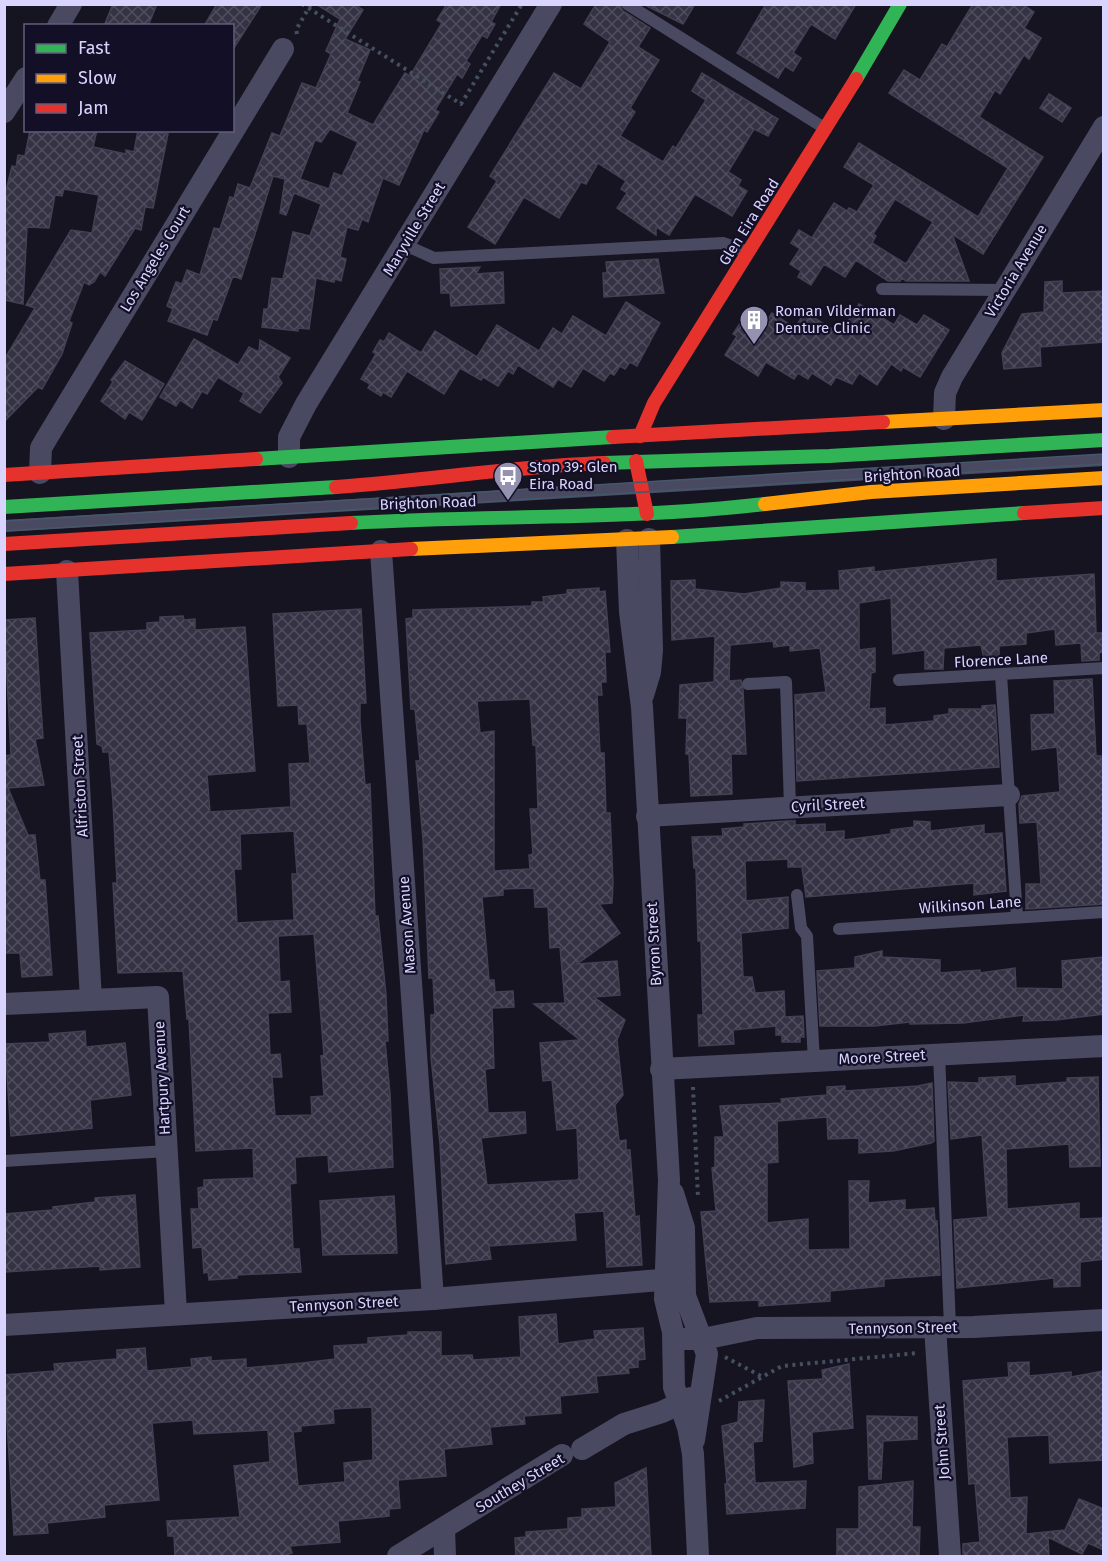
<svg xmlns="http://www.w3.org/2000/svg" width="1108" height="1561" font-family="'Fira Sans',sans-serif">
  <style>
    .building { fill: url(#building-cross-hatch); stroke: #433f54; stroke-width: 1.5; fill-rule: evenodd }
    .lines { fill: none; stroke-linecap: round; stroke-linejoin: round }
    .path { stroke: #44505f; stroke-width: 4; stroke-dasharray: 3 4.5; stroke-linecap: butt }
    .lane { stroke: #4a4962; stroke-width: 12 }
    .street { stroke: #4a4962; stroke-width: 22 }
    .fast { stroke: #30b455; stroke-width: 14 }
    .slow { stroke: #ff9f0a; stroke-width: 14 }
    .jam { stroke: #e5322d; stroke-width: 14 }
    .tram { stroke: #43596b; stroke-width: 1.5 }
    .labels { text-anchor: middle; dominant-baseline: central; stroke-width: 4.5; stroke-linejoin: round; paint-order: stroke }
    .street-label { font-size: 15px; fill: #d9d4ff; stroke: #130f26 }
    .poi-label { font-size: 15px; fill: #d9d4ff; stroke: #130f26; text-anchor: start }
  </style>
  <defs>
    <pattern id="building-cross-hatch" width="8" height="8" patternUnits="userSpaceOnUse" patternTransform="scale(1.5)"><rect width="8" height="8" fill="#343243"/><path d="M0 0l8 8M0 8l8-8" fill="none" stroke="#514f5f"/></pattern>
  </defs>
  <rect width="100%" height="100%" fill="#161421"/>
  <!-- building -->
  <g class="building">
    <path d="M113 4H157L148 26H104Z"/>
    <path d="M217 4H262L232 51V26H204Z"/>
    <path d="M316 4H354L363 10 345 39 370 50 357 81 360 82 347 113 373 125 405 73 410 76 442 23 437 20 447 4H501L491 22 495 24 487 38 482 35 466 61 470 64 462 78 457 74 435 110 439 112 427 132 424 130 399 185 383 178 368 222 362 219 358 230 347 227 340 257 346 259 341 281 335 279 334 282 316 278 309 329 298 328V331L262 327 264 309H268L272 278 283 279 293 232 310 236 321 204 294 193 286 215 280 213 285 179 273 176 241 279 233 276 217 320 213 319 207 335 168 321 173 309 167 306 176 282 182 284 187 270 200 275 214 228 220 229 230 197 234 198 238 184 250 188 272 133 280 136 302 83 316 88 331 54 326 51 340 19ZM330 129 358 142 342 176 334 173 329 189 300 179 315 140 321 142Z"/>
    <path d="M596 4H619L623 11 650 28 638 47 659 60 630 108 635 112 620 136 663 162 673 146 676 148 706 100 692 91 702 73 778 119 768 136 754 129 728 172 741 180 738 186 747 191 732 216 695 194 669 235 656 227V235L617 208 627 193 621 189 626 181 598 163 586 184 581 182 559 218 524 197 495 244 468 227 497 181 490 176 554 73 581 89 610 42 584 24Z"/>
    <path d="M643 4H695L683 24Z"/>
    <path d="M766 4H856L835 39 811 24 793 53 801 58 793 71 785 66 778 78 737 53Z"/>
    <path d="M973 4H1022L1034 12 1024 28 1041 38 1029 59 1024 55 1000 94 995 90 979 117 1043 157 983 254 952 234 969 281H906L902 278 900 281H888L856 260 845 277 824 264 811 285 798 277 801 271 790 264 800 249 791 243 799 230 812 238 834 203 847 211 849 208 857 212 874 185 844 167 859 143 978 217 1008 168 889 93 904 70 920 80 942 44 947 47ZM895 199 933 222 906 264 872 243 876 236 873 234Z"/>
    <path d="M1049 94 1071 108 1062 122 1040 108Z"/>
    <path d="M30 130H97L93 147 126 154V150L134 152 138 130 168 134 153 208 145 207 141 230 135 228 105 276 100 272 94 282 89 285 84 282 69 321 72 323 62 354 42 389 38 387 4 422V360L35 308 26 305 71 230 92 233 99 195 64 189 62 196 55 195 49 228 27 227 23 304 4 300V199L12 166 16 167 18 155 25 156Z"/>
    <path d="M658 259 664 293 604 297 603 273H607L606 262Z"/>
    <path d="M480 267 476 274 503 272 504 303 451 306 450 293H441L440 269Z"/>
    <path d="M1062 281V293L1104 291V342L1040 347 1041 366 1004 369 1002 353 1022 314 1044 312 1045 282Z"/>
    <path d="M626 302 660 323 637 366 630 362 625 369 620 366 614 375 610 373 604 381 583 368 571 387 558 379 553 387 518 365 513 374 508 371 498 386 483 377 481 380 460 368 444 394 407 371 391 397 383 392 381 396 368 388 370 384 361 379 376 354 373 352 380 340 384 342 389 333 421 353 435 331 477 357 497 325 539 351 553 328 562 334 573 316 606 336Z"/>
    <path d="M859 304 894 325 900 315 917 325 924 315 949 330 920 377 903 367 901 371 891 364 877 385 859 373 852 384 836 377 831 385 812 373 808 379 798 373 794 379 766 362 758 376 725 355 737 336 733 334 744 317 747 319 751 313 766 322 772 313 795 328 805 312 840 334Z"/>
    <path d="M194 339 238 365 249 347 259 352 260 340 290 358 278 377 282 383 260 413 240 401 244 393 218 377 207 394 202 391 192 408 180 400 176 406 160 397Z"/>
    <path d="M125 361 164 384 142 420 129 412 125 419 101 401 113 382 111 380Z"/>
    <path d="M996 559V581L1094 574 1096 633H1102L1103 652 1099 653V660L1082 661 1081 643 1056 645 1055 629 1026 633V644L999 646V656L984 659 981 645 944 648 943 669H925V650L893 654 891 598 859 603V650L875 648V672L871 673 869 709 885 708V725L934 721V716L949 714V709H982V706L995 705 999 767 797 781 795 695 826 692 820 648 790 651V645L774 647 773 641 730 645 729 681 741 680 743 690 746 754H731L732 794 691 796 689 754H686L687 718H679L680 685 714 682 715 636 672 640 671 581 695 580V589L744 594 781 588V582L805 583V591L840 590 839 571 874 567V572Z"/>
    <path d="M599 588V592L605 591 610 652H605L606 682H601L602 695H597L600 753H604L606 813H610L613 883 612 903 599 904 620 933 577 964 617 961 620 995 594 997 625 1020 617 1040 623 1095 615 1105 619 1141 626 1140V1150H630L635 1217 639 1216 642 1265 607 1267 604 1211 574 1213 576 1240 489 1246 491 1259 446 1264 440 1144 431 1057V1015H435L433 978H429L423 839 416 761H420L415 709H411L406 619 413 618V610L532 606V602H544L543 597 567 594V590ZM530 699 533 745H536L538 809H530L533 854 529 855 530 869 494 871V731L480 733 477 701ZM534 888 535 907H548L550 948 560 947 565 1003 534 1004 580 1040 540 1043 543 1081 552 1080 557 1130 577 1128 579 1178 577 1180 487 1185 481 1138 526 1133 525 1112 488 1113 485 1069 494 1068 492 1008 514 1007 513 991 495 992 494 980H489L482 897 503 895V889Z"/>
    <path d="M361 609 366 703H360V721L365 785 370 784 375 916H378L386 995 388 1041H385L390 1094 393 1167 329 1172 328 1155 295 1157 296 1183 290 1184 293 1249H299L301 1272 237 1275V1278L209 1280 208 1272 204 1273 202 1247 193 1248 191 1209H199L198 1188 204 1187V1180L254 1178 253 1148 196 1151 189 1019H187L183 971 118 973 113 883H117L113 802 109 752H103L102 746 97 744 90 633 147 630V623L160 622V617L183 616 184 620 195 619V630L245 627 255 771 207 775 210 812 291 807 289 764 310 763 307 724H299L298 705 278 706 273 614ZM294 831 297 874H292L294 920 237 923 234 869H241L240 834ZM314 934 324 1055 321 1056 324 1096 311 1097 312 1115 275 1116 272 1077H282L280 1054 270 1055 268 1013 291 1012 289 981 280 982 278 936Z"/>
    <path d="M35 618 43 738 35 739 44 785 8 788 28 835H35L40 880H45L52 975 22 977 20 953H4V756L11 755 4 620Z"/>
    <path d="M1092 679 1096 756H1101L1104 791V904L1026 909V884H1041L1037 822 1020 823 1019 804 1022 796 1060 792 1057 747 1032 750 1031 715 1055 714 1054 681Z"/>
    <path d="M788 821H795V825L825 824V832L844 831V840L891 834V830L914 827V821L930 822V831L984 825V834L1002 833 1006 891 974 895V883L806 897 802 867H788V859L745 861 746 901 788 897V928L741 933 743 977H752L755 993 784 991 785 1017 803 1016 804 1037H800V1042H782V1035H776V1026L733 1030 734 1044 699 1046 698 1015H703L702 980 701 941H698L696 868H694L692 837 723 836 722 829 744 827V824Z"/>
    <path d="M882 951V957L940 960V973L980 970V973L1015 968 1016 988 1063 989 1062 961 1104 957V1014L1056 1020 1023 1021 1024 1015 963 1023 910 1024V1022L874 1026H820L817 971 855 968V957Z"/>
    <path d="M85 1031 86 1047 125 1043 131 1095 90 1100 92 1128 11 1136 5 1044 50 1042 49 1034Z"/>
    <path d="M1015 1076V1086L1067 1082V1078L1098 1077 1100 1166 1070 1167 1069 1144 1006 1149 1007 1209 1079 1203V1219L1104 1218V1259L1080 1262V1286L1054 1287V1278L957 1288 954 1220 988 1217 982 1135 951 1139 948 1082 979 1083V1078Z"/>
    <path d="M932 1083 934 1141 931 1143 893 1151 859 1153V1138L828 1139 827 1117 777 1121 778 1162 767 1163V1223L808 1219V1250L850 1249 849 1181H869L868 1203 905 1200V1210L934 1208 935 1221H937L940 1275 884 1279V1286L830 1291V1301L759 1306V1300L710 1302 701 1212 716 1211 712 1168 715 1167V1137H724L720 1106 782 1103 781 1099 827 1095V1087L845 1086V1091L918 1086Z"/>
    <path d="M135 1195 140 1267 100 1270V1266L5 1272 4 1214 53 1210V1207L95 1202V1198Z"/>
    <path d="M394 1196 397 1253 323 1255 320 1201Z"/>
    <path d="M556 1314 558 1344 595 1339 594 1331 643 1328 645 1359 638 1360V1367L628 1368 629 1373 596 1376 598 1392 560 1396 561 1413 524 1416 525 1424 490 1427 492 1444 444 1449 446 1476 398 1480 400 1508 389 1509V1516L338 1521 340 1542 290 1546 292 1553 279 1557H175L174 1536H168L167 1521 240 1517 234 1466 270 1462 268 1430 194 1434 193 1420 152 1423 159 1500 104 1505 105 1517 47 1523 48 1533 14 1535 4 1375 55 1371 54 1364 117 1359V1350L145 1348 147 1371 192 1367 191 1359 211 1357V1361L246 1359V1368L302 1363 335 1359 334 1346 368 1344V1338L408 1335V1332H441V1356L472 1355 473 1360 521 1357 519 1317ZM372 1407 373 1460 344 1463 345 1482 298 1486 293 1432 301 1431V1426L334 1423 333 1409Z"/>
    <path d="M1029 1362V1376L1071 1372V1377L1104 1371V1460L1050 1463 1049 1435 1007 1437 1010 1498 1027 1497 1026 1534 1065 1530 1079 1499 1104 1509V1550L1088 1543 1082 1554 1048 1537 1049 1557H963V1544L980 1542 975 1483 969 1484 963 1381 1009 1377 1008 1363Z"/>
    <path d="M849 1364 853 1428 812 1432 813 1463 794 1467 788 1381 823 1379 822 1370Z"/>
    <path d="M764 1400 762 1441 753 1442 755 1483 806 1481 805 1508 727 1514 725 1484H727L722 1426 738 1422 739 1402Z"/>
    <path d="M867 1416 917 1417V1439L883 1441 881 1479H869Z"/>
    <path d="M646 1468 651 1557H516L515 1538 526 1537V1532L568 1529V1518L582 1517V1509L616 1507 615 1483Z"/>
    <path d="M913 1481 912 1527H920L919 1557H837V1529H859V1487Z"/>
  </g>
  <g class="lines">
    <!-- path -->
    <g class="path">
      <path d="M302 4 461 104 522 4"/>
      <path d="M297 34 296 30 311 4"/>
      <path d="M693 1087 698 1198"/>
      <path d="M725 1357 761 1376"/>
      <path d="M719 1401 782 1366 918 1353"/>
    </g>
    <!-- lane -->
    <g class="lane">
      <path d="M627 4 826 129"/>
      <path d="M405 245 434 258 723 243 748 252"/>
      <path d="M882 289 1005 290"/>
      <path d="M4 526 1104 460"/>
      <path d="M1001 675 1017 917"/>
      <path d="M899 680 1104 668"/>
      <path d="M748 684 786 682 790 807"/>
      <path d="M797 895 801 928 807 936 814 1061"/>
      <path d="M839 929 1104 912"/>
      <path d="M939 1054 950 1327"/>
      <path d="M4 1161 167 1151"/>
    </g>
    <!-- street -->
    <g class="street">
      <path d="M58 26 71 4"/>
      <path d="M4 112 26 78"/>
      <path d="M944 419 945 393 952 377 1104 127"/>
      <path d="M289 457V437L306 404 551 4"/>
      <path d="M40 473 41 448 48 436 283 49"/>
      <path d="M627 540 630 612 642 707 669 1180 665 1299 673 1332 674 1387 688 1427 693 1454 698 1556"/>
      <path d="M381 551 433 1299"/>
      <path d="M67 571 91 1000"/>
      <path d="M643 695 650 672 652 650 649 539"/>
      <path d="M647 816 1009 795"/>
      <path d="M4 1004 158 997 176 1313"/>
      <path d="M661 1069 1104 1046"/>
      <path d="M673 1193 684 1228 685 1296 707 1354 694 1440"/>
      <path d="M4 1325 433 1299 684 1278"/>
      <path d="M935 1327 950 1556"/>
      <path d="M674 1339H703L757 1328 973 1327 1104 1320"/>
      <path d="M582 1449 624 1424 662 1412 691 1398"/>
      <path d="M444 1529 445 1556"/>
      <path d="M398 1556 562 1455"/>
    </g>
    <!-- fast -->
    <g class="fast">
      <path d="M856 79 900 4"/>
      <path d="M256 459 613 437"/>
      <path d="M604 463 829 456 1104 440"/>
      <path d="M4 507 336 487"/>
      <path d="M351 523C489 515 628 520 765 504"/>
      <path d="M672 537 1024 513"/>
    </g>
    <!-- slow -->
    <g class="slow">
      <path d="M883 422 1104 410"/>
      <path d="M765 504 871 492 1104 478"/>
      <path d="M411 549 672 537"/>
    </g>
    <!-- jam -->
    <g class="jam">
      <path d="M640 436 654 403 856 79"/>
      <path d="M613 437 883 422"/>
      <path d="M636 461 647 514"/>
      <path d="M4 475 256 459"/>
      <path d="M336 487C425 481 514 466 604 463"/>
      <path d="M1024 513 1104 508"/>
      <path d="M4 544 351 523"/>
      <path d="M4 574 411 549"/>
    </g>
    <!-- tram -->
    <g class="tram">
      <path d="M4 521 1104 454"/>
      <path d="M4 531 1104 464"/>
    </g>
  </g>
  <!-- icons -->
  <defs>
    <g id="building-pin" transform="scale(1.5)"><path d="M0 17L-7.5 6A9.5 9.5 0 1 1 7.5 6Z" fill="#9591b1" stroke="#130f26"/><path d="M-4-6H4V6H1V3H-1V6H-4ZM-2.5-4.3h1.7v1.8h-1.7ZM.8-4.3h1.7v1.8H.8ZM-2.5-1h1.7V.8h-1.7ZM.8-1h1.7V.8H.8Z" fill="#fff"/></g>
    <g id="bus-pin" transform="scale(1.5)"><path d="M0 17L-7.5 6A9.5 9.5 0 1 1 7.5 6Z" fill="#9591b1" stroke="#130f26"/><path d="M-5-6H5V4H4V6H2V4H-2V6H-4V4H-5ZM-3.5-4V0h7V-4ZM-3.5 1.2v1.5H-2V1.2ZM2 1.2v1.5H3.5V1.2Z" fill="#fff"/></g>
  </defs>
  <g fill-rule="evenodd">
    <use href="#building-pin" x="754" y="320"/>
    <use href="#bus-pin" x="508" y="476"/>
  </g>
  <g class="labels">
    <!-- street labels -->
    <g class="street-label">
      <text transform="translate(749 222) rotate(-58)">Glen Eira Road</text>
      <text transform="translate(414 229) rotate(-59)">Maryville Street</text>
      <text transform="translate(155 259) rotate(-59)">Los Angeles Court</text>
      <text transform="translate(1016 271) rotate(-59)">Victoria Avenue</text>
      <text transform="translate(912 474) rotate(-4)">Brighton Road</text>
      <text transform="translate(428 503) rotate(-2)">Brighton Road</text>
      <text transform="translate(1001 660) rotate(-3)">Florence Lane</text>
      <text transform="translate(80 786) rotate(-93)">Alfriston Street</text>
      <text transform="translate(828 805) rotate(-3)">Cyril Street</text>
      <text transform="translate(970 905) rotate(-4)">Wilkinson Lane</text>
      <text transform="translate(407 925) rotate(-94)">Mason Avenue</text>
      <text transform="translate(654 944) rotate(-93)">Byron Street</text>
      <text transform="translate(882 1057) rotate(-3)">Moore Street</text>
      <text transform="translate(162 1078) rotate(-93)">Hartpury Avenue</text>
      <text transform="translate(344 1304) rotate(-3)">Tennyson Street</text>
      <text transform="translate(903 1328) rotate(-1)">Tennyson Street</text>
      <text transform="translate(942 1442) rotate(-94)">John Street</text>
      <text transform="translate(520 1483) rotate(-31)">Southey Street</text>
    </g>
    <!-- poi labels -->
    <g class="poi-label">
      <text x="775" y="311">Roman Vilderman<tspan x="775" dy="17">Denture Clinic</tspan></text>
      <text x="529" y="467">Stop 39: Glen<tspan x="529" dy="17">Eira Road</tspan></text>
    </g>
  </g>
  <!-- border -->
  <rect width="1108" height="1561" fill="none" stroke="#d9d4ff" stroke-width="12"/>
  <!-- legend -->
  <rect x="24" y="24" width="210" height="108" fill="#130f26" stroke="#625e7d" stroke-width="1.5"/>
  <rect x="36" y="44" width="30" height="9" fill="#30b455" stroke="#625e7d" stroke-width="1.5"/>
  <text x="78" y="54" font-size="18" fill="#d9d4ff">Fast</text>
  <rect x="36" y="74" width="30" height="9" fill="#ff9f0a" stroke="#625e7d" stroke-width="1.5"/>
  <text x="78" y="84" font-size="18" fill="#d9d4ff">Slow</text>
  <rect x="36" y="104" width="30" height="9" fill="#e5322d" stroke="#625e7d" stroke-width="1.5"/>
  <text x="78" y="114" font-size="18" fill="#d9d4ff">Jam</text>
</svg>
